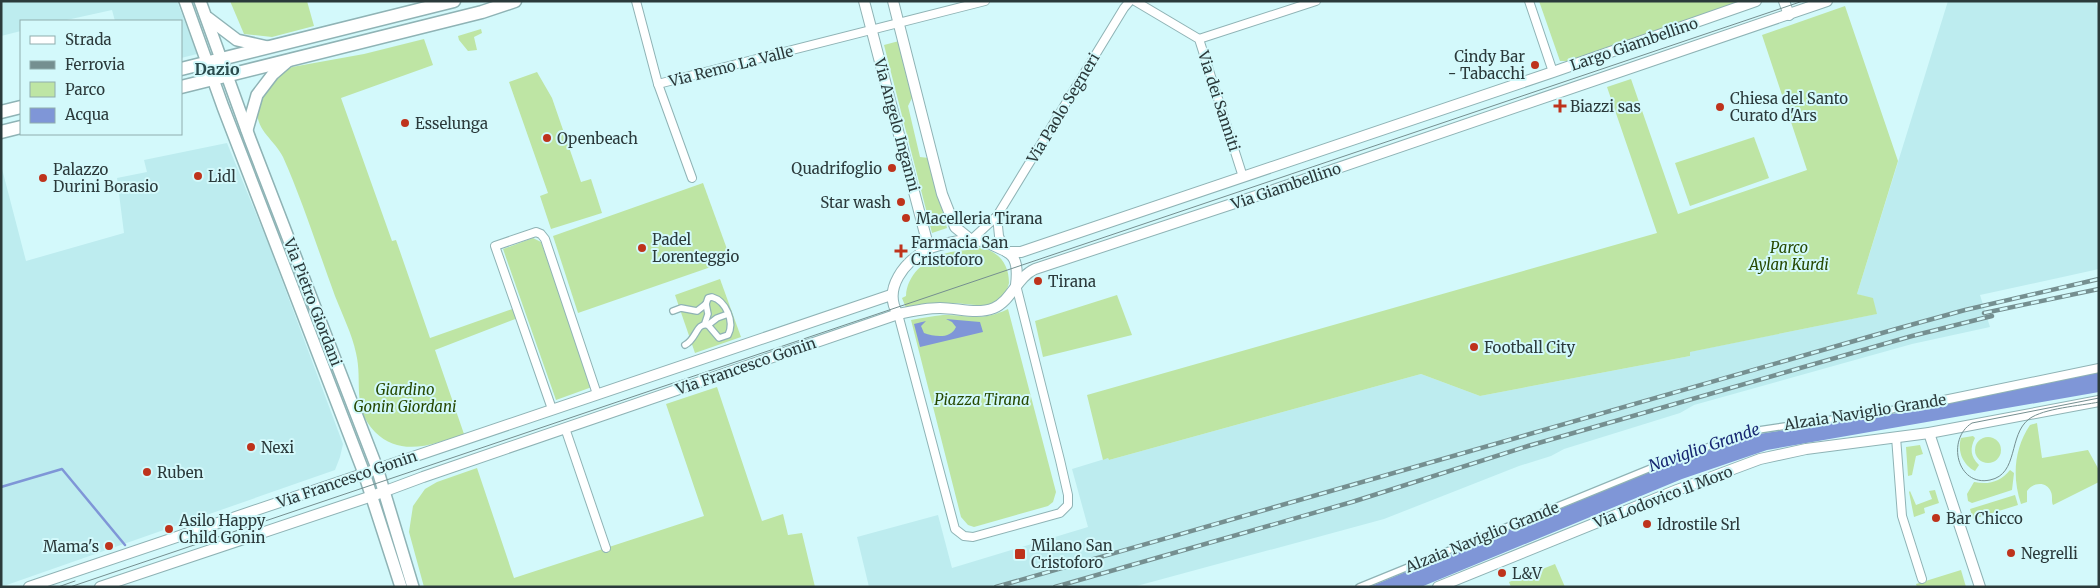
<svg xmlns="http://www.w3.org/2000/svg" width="2100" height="588" font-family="Merriweather,serif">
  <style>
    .built { fill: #bdecef }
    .green { fill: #bee5a4 }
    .water { fill: #7f96d7 }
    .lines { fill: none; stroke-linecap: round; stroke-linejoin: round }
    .stream { stroke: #7f96d7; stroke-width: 2.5 }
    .pedestrian-casing { stroke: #8fb3b5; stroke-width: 8 }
    .minor-casing { stroke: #8fb3b5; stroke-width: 10 }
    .tertiary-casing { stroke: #8fb3b5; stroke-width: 12 }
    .secondary-casing { stroke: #8fb3b5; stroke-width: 14 }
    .primary-casing { stroke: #8fb3b5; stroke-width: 15 }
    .pedestrian { stroke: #fff; stroke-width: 5.5 }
    .minor { stroke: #fff; stroke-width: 8 }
    .tertiary { stroke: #fff; stroke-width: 10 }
    .secondary { stroke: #fff; stroke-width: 11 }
    .primary { stroke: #fff; stroke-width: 12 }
    .tram { stroke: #758f90; stroke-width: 1 }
    .rail-casing { stroke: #758f90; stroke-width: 4.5 }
    .rail { stroke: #d3f9fb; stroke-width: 2.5; stroke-dasharray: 8; stroke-linecap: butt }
    .poi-dot { fill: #be331c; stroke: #d3f9fb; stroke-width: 2 }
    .labels { text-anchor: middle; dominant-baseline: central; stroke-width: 4; stroke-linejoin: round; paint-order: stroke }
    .street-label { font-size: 15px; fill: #2b3a3b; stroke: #d3f9fb }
    .poi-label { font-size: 15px; fill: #2b3a3b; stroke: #d3f9fb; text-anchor: start }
    .park-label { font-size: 15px; font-style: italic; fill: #264800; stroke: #d3f9fb }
    .neighbourhood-label { font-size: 16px; font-weight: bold; fill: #2a4b4d; stroke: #d3f9fb }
    .water-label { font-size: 16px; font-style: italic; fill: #172772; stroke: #d3f9fb }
  </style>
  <rect width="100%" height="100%" fill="#d3f9fb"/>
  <!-- built -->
  <g class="built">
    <path d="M1 1H177L197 54 181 58V21H115L112 10 62 21H21V31L1 36Z"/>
    <path d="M1948 1H2095L2099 11V269L1980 295 1990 327 1912 344 1694 405 1680 413 1564 449 1551 456 1519 466 1384 519 1133 587H869L857 537 938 515 952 568 1088 527 1072 469 1108 458 1109 460 1421 374 1480 396 1690 356 1689 352 1876 314 1873 299 1857 294Z"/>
    <path d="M227 143 268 243 343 444 340 457 335 470 1 587V165L26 261 124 233 117 178 147 172 144 160Z"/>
  </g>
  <!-- green -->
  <g class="green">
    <path d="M230 1H307L314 26 272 37 244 34Z"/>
    <path d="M1539 1H1744L1568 61H1560Z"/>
    <path d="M1845 6 1898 161 1857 294 1873 298 1877 314 1690 352V356L1480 396 1421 374 1109 460 1108 458 1103 460 1087 395 1657 233 1607 87 1631 79 1678 214 1807 170 1762 35Z"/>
    <path d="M481 29 482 33 474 37 477 50 468 51 459 40 458 36Z"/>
    <path d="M424 39 433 65 341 98 392 241 396 240 430 338 515 308 518 318 435 350 464 434C435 444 401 458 375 432 351 407 363 382 356 353 352 334 342 314 335 296 318 250 303 202 283 157 275 140 256 131 257 109 258 98 272 77 281 71 284 69 289 69 292 67L364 54Z"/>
    <path d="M899 41 913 96 908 106 920 157 929 158 947 228 932 233 884 45Z"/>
    <path d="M537 72 552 98 581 182 591 179 602 213 551 229 540 196 548 193 509 82Z"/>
    <path d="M1754 137 1769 178 1690 206 1675 163Z"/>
    <path d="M703 183 731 260 578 313 553 236Z"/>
    <path d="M533 238 541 242 592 387 556 400 503 249Z"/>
    <path d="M979 247C998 251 1009 263 1009 283 1001 315 973 303 950 303 935 303 921 305 906 308L902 298 906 296C907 272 930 256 951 252 961 250 970 251 979 247Z"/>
    <path d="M720 279 741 337 695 353 675 295Z"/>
    <path d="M1117 295 1132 335 1043 357 1035 321Z"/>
    <path d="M1008 309 1056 492 1053 502 1048 506 974 527 968 525 961 517 911 320C922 318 932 316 943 315 970 315 981 322 1008 309Z"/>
    <path d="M717 387 762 521 783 514 788 535 802 533 815 587H424L409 532 413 506 425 489 437 482 477 468 514 578 704 516 666 404Z"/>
    <path d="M2037 423 2042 458 2088 450 2099 470V482L2053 505C2051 501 2053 497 2051 492 2047 481 2033 482 2027 491V502L2021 504C2012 477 2014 449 2030 425Z"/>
    <path d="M1973 436 1975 438C1970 448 1970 456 1979 465L1975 471C1963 465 1957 451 1961 438Z"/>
    <circle cx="1988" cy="450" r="13"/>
    <path d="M1920 445 1923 454 1916 456 1912 475 1908 476 1906 447Z"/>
    <path d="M2010 470 2014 473 2012 490 1972 503 1968 501 1967 494 1974 482C1989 485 2000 482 2010 470Z"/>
    <path d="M1935 490 1939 503 1924 508 1925 513 1914 517 1909 492 1910 491 1916 505 1932 499 1929 491Z"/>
    <path d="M2015 495 2018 505 1973 519 1970 509Z"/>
    <path d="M1555 564 1565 587H1511L1509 582Z"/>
    <path d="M1961 570 1966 587H1917L1916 584Z"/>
  </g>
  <!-- water -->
  <g class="water">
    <path d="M946 319 980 322 983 332 920 347 914 324 926 321 921 326 924 333C935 337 951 339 956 327L952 322Z"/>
    <path d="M2099 372V392L1767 450 1682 479 1421 587H1369L1664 466 1752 435 1912 411Z"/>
  </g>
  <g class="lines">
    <!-- stream -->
    <path class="stream" d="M1 487 62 469 125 545"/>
    <!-- pedestrian casing -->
    <g class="pedestrian-casing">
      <g id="pedestrian">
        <path d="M673 311 681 308 697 311 706 304 708 298 712 297C726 301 735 322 728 335L719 338 708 325C696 322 697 339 685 345"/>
        <path d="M705 323 708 314 706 304"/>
        <path d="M708 325 717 318 728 314"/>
        <path d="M1359 587 1663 463 1752 431 1880 412 1944 400"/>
      </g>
    </g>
    <!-- minor casing -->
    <g class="minor-casing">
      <g id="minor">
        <path d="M636 1 658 84 692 178"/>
        <path d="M1135 1 1199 39 1243 177"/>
        <path d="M1529 1 1553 72"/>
        <path d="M1199 39 1316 1"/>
        <path d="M658 84 985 1"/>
        <path d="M997 216 999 236 1006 252"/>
        <path d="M971 240 997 216 1124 8 1130 1"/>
        <path d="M898 314 955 529 964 536 973 537 1060 513 1068 505V495L1060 460 1016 285"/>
        <path d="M1944 400 2099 368"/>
        <path d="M552 409 495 246 536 232 541 234 545 239 597 394"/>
        <path d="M565 428 606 548"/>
        <path d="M1896 437 1902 516 1922 579"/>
      </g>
    </g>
    <!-- tertiary casing -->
    <g class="tertiary-casing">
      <g id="tertiary">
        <path d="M864 1 929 249"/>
        <path d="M893 1 942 194 955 227 971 240"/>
        <path d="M1784 1 1789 15"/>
        <path d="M1007 252H1021L1553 72 1756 1"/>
        <path d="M898 314C882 289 905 261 928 249 937 245 963 239 973 240 981 240 991 244 999 248 1004 250 1011 253 1014 259 1018 267 1017 277 1016 285"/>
        <path d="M1929 433 1980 587"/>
        <path d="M29 587 891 295"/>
        <path d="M100 587 372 496 423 477 898 314C912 311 926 308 940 308 958 308 977 315 994 308 1011 301 1017 277 1035 269L1250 198 1827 1"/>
        <path d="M1438 587 1677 490 1760 459 1806 449 1929 433 2099 401"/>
      </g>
    </g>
    <!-- secondary casing -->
    <g class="secondary-casing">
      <g id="secondary">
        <path d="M185 1 223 107 364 473 401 587"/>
        <path d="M200 1 250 139 377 468 413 587"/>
        <path d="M208 18 237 40 268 47"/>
        <path d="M247 130 257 95 273 74 288 61"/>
      </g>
    </g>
    <!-- primary casing -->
    <g class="primary-casing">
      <g id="primary">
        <path d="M181 69 454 1"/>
        <path d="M181 87 482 12 515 1"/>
        <path d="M1 112 21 107"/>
        <path d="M1 132 21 127"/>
      </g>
    </g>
    <!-- pedestrian -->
    <use href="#pedestrian" class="pedestrian"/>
    <!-- minor -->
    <use href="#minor" class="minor"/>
    <!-- tertiary -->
    <use href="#tertiary" class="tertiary"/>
    <!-- secondary -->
    <use href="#secondary" class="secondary"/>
    <!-- primary -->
    <use href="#primary" class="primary"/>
    <!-- tram -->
    <g class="tram">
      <path d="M2099 398 1972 423C1946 439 1957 487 1990 480 2019 474 2008 435 2029 419 2044 408 2080 406 2099 402"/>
      <path d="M58 587 75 581"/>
      <path d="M70 587 1803 1"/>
    </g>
    <!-- rail casing -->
    <g class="rail-casing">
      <g id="rail">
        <path d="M1984 313 2099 289"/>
        <path d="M996 587 1896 329 1965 310 2099 279"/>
        <path d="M1055 587 1352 502 1528 446 1912 336 1992 316"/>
      </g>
    </g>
    <!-- rail -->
    <use href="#rail" class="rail"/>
  </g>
  <!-- markers -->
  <g class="poi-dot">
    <circle cx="1535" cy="65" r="5"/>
    <path d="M1557.5 98.5h5v5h5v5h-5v5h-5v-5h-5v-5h5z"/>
    <circle cx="1720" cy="107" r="5"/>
    <circle cx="405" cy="123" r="5"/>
    <circle cx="547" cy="138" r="5"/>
    <circle cx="892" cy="168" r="5"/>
    <circle cx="198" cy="176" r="5"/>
    <circle cx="43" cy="178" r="5"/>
    <circle cx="901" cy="202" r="5"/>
    <circle cx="906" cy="218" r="5"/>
    <circle cx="642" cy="248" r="5"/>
    <path d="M898.5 243.5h5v5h5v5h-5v5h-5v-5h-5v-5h5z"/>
    <circle cx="1038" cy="281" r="5"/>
    <circle cx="1474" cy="347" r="5"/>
    <circle cx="251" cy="447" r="5"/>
    <circle cx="147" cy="472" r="5"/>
    <circle cx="1936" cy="518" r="5"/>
    <circle cx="1647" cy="524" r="5"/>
    <circle cx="169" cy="529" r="5"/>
    <circle cx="109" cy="546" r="5"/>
    <circle cx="2011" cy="553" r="5"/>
    <rect x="1014" y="548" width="12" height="12" rx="2.5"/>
    <circle cx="1502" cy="573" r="5"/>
  </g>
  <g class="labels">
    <!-- street labels -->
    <g class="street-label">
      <text transform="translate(1634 44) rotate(-19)">Largo Giambellino</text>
      <text transform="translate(731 66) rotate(-14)">Via Remo La Valle</text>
      <text transform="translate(1219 101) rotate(72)">Via dei Sanniti</text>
      <text transform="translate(1063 108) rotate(-59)">Via Paolo Segneri</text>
      <text transform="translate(897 125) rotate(75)">Via Angelo Inganni</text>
      <text transform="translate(1286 186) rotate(-19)">Via Giambellino</text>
      <text transform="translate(313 302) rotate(69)">Via Pietro Giordani</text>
      <text transform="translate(746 366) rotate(-19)">Via Francesco Gonin</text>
      <text transform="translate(1865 412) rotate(-9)">Alzaia Naviglio Grande</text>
      <text transform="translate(347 479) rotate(-19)">Via Francesco Gonin</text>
      <text transform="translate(1663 497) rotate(-21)">Via Lodovico il Moro</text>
      <text transform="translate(1482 537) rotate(-22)">Alzaia Naviglio Grande</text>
    </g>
    <!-- poi labels -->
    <g class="poi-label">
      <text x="1525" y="56" text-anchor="end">Cindy Bar<tspan x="1525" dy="17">- Tabacchi</tspan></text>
      <text x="1730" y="98">Chiesa del Santo<tspan x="1730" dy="17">Curato d'Ars</tspan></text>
      <text x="1570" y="106">Biazzi sas</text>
      <text x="415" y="123">Esselunga</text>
      <text x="557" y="138">Openbeach</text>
      <text x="882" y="168" text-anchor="end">Quadrifoglio</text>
      <text x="53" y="169">Palazzo<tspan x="53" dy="17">Durini Borasio</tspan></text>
      <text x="208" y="176">Lidl</text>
      <text x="891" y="202" text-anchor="end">Star wash</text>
      <text x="916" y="218">Macelleria Tirana</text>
      <text x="652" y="239">Padel<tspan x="652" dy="17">Lorenteggio</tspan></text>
      <text x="911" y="242">Farmacia San<tspan x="911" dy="17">Cristoforo</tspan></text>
      <text x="1048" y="281">Tirana</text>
      <text x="1484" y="347">Football City</text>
      <text x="261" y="447">Nexi</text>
      <text x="157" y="472">Ruben</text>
      <text x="1946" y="518">Bar Chicco</text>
      <text x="179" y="520">Asilo Happy<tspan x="179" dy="17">Child Gonin</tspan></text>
      <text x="1657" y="524">Idrostile Srl</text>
      <text x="1031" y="545">Milano San<tspan x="1031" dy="17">Cristoforo</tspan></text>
      <text x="99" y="546" text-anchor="end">Mama's</text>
      <text x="2021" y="553">Negrelli</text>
      <text x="1512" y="573">L&amp;V</text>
    </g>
    <!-- park labels -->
    <g class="park-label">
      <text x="1789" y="247">Parco<tspan x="1789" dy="17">Aylan Kurdi</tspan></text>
      <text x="405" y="389">Giardino<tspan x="405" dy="17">Gonin Giordani</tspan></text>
      <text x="982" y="399">Piazza Tirana</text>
    </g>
    <!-- neighbourhood labels -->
    <g class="neighbourhood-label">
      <text x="217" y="69">Dazio</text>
    </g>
    <!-- water labels -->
    <g class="water-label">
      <text transform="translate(1704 447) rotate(-19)">Naviglio Grande</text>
    </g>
  </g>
  <!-- border -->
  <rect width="2100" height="588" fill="none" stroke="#2b3a3b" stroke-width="5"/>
  <!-- legend -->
  <rect x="20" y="20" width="162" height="115" fill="#d3f9fb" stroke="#90adae"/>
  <rect x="30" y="36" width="25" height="8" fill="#ffffff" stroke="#90adae"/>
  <text x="65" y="45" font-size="15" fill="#2b3a3b">Strada</text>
  <rect x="30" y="61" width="25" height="8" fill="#758f90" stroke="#90adae"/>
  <text x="65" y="70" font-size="15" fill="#2b3a3b">Ferrovia</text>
  <rect x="30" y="82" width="25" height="15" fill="#bee5a4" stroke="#90adae"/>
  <text x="65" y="95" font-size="15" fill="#2b3a3b">Parco</text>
  <rect x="30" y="108" width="25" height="15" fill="#7f96d7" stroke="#90adae"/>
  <text x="65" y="120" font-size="15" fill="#2b3a3b">Acqua</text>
</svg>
